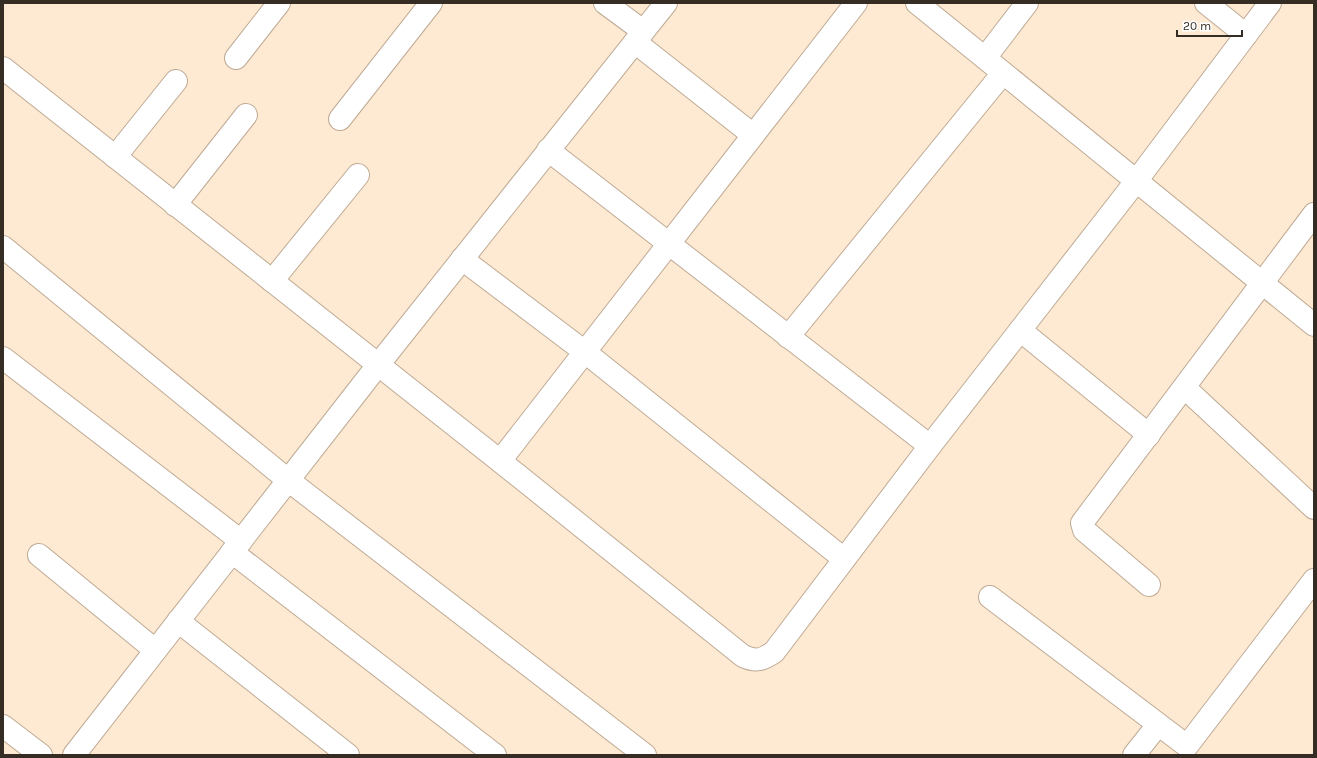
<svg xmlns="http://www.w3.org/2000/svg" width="1317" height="758" font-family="Karla,sans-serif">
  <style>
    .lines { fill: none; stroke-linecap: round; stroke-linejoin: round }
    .minor-casing { stroke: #beaa94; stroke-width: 24 }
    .minor { stroke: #fff; stroke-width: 22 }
  </style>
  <rect width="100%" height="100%" fill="#fee9d2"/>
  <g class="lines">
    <!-- minor casing -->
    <g class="minor-casing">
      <g id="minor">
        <path d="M605 3 643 31"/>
        <path d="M917 3 1314 325"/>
        <path d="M1206 3 1246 35"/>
        <path d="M635 42 753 135"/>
        <path d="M236 58 279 3"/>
        <path d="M985 58 1027 3"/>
        <path d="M3 68 500 461 743 656C756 662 762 660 774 652L930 446 1137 180 1270 3"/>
        <path d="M340 119 431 3"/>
        <path d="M548 150 930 446"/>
        <path d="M115 157 176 81"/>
        <path d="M175 205 246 115"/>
        <path d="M3 247 288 480 645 755"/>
        <path d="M462 259 585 352 844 559"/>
        <path d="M272 281 358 175"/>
        <path d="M1020 330 1149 435"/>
        <path d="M788 337 1003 73"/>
        <path d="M3 358 241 541"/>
        <path d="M1185 388 1314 508"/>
        <path d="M500 461 856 3"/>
        <path d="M232 552 495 755"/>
        <path d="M39 555 155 650"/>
        <path d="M1149 585 1084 530 1082 523 1314 214"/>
        <path d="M990 597 1187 746 1314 580"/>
        <path d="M178 621 348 755"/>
        <path d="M3 726 41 755"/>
        <path d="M74 755 378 365 666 3"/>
        <path d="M1134 755 1157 726"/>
      </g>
    </g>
    <!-- minor -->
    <use href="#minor" class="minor"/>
  </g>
  <!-- border -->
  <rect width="1317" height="758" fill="none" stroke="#352d24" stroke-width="8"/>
  <!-- scale -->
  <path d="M1177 30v6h65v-6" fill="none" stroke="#352d24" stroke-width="2"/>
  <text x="1183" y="30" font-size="12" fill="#352d24" stroke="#ffffff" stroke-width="3" paint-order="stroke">20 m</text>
</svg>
